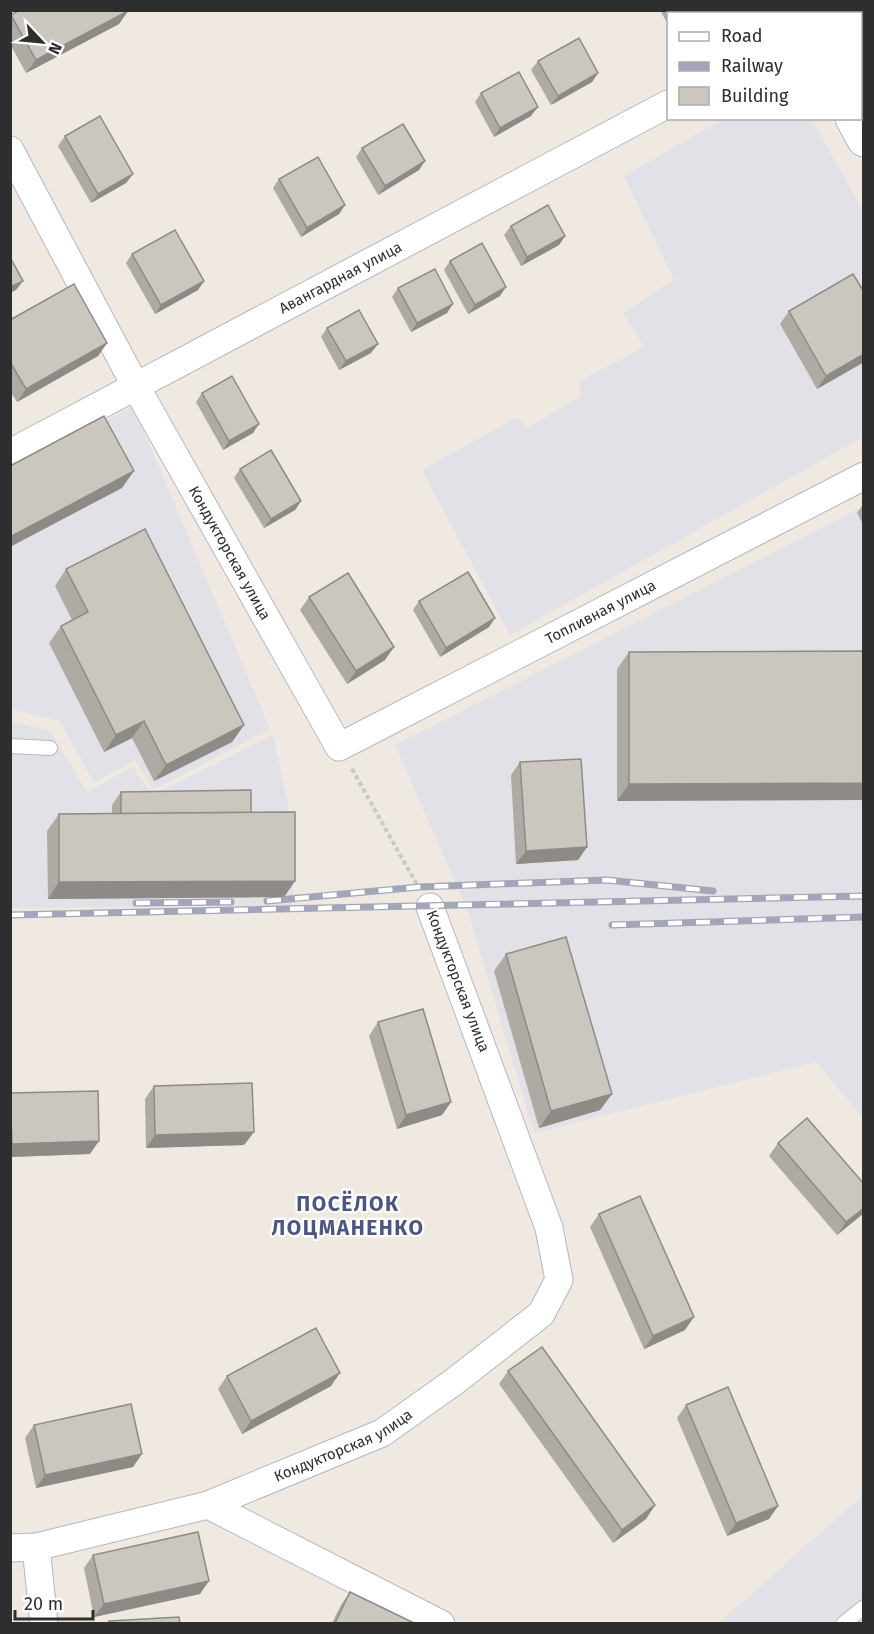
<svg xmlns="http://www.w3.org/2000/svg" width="874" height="1634" font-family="'Fira Sans',sans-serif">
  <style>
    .industrial { fill: #e3e1e8 }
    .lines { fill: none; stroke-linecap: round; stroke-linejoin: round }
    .service-casing { stroke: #b4b7c1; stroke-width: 16 }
    .minor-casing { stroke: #b4b7c1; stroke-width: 29 }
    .tertiary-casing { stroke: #b4b7c1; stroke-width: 35 }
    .path { stroke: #c9c9c9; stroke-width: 4; stroke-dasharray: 4.5 3; stroke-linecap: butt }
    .service { stroke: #fff; stroke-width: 14 }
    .minor { stroke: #fff; stroke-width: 27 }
    .tertiary { stroke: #fff; stroke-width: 33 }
    .rail-casing { stroke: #a3a6b8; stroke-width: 7 }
    .rail { stroke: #fff; stroke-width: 4.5; stroke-dasharray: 14; stroke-linecap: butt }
    .wall { fill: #afaba4 }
    .shaded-wall { fill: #8e8b86 }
    .building { fill: #cbc7bf; stroke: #8e8b86; stroke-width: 1.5 }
    .labels { text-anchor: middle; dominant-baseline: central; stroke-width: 4.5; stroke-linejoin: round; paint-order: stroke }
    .street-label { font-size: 15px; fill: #2e2e2e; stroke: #fff }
    .district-label { font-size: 21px; font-weight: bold; letter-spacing: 1.5px; fill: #4d5680; stroke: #fff }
  </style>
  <rect width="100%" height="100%" fill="#efe9e1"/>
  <!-- industrial -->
  <g class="industrial">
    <path d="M723 119H812L863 211V437L510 635 422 470 517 417 527 428 582 395 578 382 644 347 623 313 674 280 624 176Z"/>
    <path d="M133 406 270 729 153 790 135 760 94 783 60 721 11 709V471Z"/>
    <path d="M863 507V1118L816 1062 534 1133 467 909 395 745Z"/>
    <path d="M11 721 50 731 87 792 133 767 152 795 273 735 293 827V905L11 908Z"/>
    <path d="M863 1495V1623H719Z"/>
  </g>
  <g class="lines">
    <!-- service casing -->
    <g class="service-casing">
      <g id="service">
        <path d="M10 746 50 748"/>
        <path d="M843 1624 864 1607"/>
      </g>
    </g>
    <!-- minor casing -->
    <g class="minor-casing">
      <g id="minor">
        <path d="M840 14 845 10"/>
        <path id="s1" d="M10 150 135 385 339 747 864 476"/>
        <path id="s2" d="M10 453 668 104"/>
        <path d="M208 1505 441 1624"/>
        <path d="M36 1547 44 1624"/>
        <path id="s3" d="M10 1548 36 1547 208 1505 382 1433 455 1381 541 1314 559 1280 549 1228 430 907"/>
      </g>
    </g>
    <!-- tertiary casing -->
    <g class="tertiary-casing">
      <g id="tertiary">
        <path d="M794 10 796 14"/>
        <path d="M852 118 864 140"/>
      </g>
    </g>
    <!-- path -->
    <path class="path" d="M352 769 417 885"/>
    <!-- service -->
    <use href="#service" class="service"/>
    <!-- minor -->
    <use href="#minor" class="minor"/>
    <!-- tertiary -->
    <use href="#tertiary" class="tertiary"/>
    <!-- rail casing -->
    <g class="rail-casing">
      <g id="rail">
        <path d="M267 901 419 887 607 880 713 891"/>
        <path d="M136 903 231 902"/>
        <path d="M10 915 864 896"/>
        <path d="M612 925 864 917"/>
      </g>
    </g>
    <!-- rail -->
    <use href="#rail" class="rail"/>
  </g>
  <!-- wall -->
  <g class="wall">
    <path d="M660 10H727L723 14H669V27Z"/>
    <path d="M128 11 119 24 26 73 10 44V16L11 15Z"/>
    <path d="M864 36V86L861 81V38Z"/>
    <path d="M538 61 598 73 592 82 551 105 531 70Z"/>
    <path d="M481 93 531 116 494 137 475 102Z"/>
    <path d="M65 136 133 174 126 183 91 203 58 146Z"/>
    <path d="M362 148 425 161 419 170 378 195 356 157Z"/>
    <path d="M279 179 345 205 339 214 301 237 273 188Z"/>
    <path d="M511 226 565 236 559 245 521 266 504 235Z"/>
    <path d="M132 254 204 281 198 290 155 314 126 263Z"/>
    <path d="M450 261 500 296 468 314 444 270Z"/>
    <path d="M398 288 447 313 411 332 392 297Z"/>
    <path d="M864 292V362L817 389 780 324 789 311Z"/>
    <path d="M10 320 107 343 98 356 17 402 10 391Z"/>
    <path d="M327 328 371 353 339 370 321 337Z"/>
    <path d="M202 393 253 433 223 450 196 402Z"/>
    <path d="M240 469 301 501 295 510 264 528 234 478Z"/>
    <path d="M864 503V526L857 513Z"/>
    <path d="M66 569 244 725 232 742 154 781 132 738 104 752 49 643 61 626 72 620 55 586Z"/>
    <path d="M309 597 385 660 347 684 300 610Z"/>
    <path d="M419 601 495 618 489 627 440 657 413 610Z"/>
    <path d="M864 651 617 801V669L629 652Z"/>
    <path d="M520 762 587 847 578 860 516 864 511 775Z"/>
    <path d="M121 792 251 813 295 881 284 897 48 899 47 831 59 814H112V805Z"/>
    <path d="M506 954 612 1094 600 1110 539 1128 494 971Z"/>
    <path d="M378 1022 451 1102 442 1115 397 1129 369 1036Z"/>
    <path d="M154 1086 254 1132 244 1145 146 1148 145 1099Z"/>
    <path d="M10 1097 90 1154 10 1157Z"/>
    <path d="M778 1143 864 1184V1213L837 1235 769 1156Z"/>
    <path d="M599 1214 685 1330 644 1349 590 1227Z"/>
    <path d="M508 1371 655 1505 646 1519 613 1543 499 1384Z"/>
    <path d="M227 1376 331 1386 242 1434 218 1389Z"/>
    <path d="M686 1405 778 1506 769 1519 727 1536 677 1418Z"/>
    <path d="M34 1425 133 1467 36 1488 25 1438Z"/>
    <path d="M93 1555 200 1594 94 1617 84 1568Z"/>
    <path d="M350 1592 413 1623H332L341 1605Z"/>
  </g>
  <!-- shaded-wall -->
  <g class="shaded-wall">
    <path d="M718 10H727L723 14H712Z"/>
    <path d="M128 11 119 24 26 73 36 60Z"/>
    <path d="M598 73 592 82 551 105 558 96Z"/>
    <path d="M538 107 531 116 494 137 500 128Z"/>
    <path d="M425 161 419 170 378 195 385 186Z"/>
    <path d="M133 174 126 183 91 203 98 194Z"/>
    <path d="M345 205 339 214 301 237 307 228Z"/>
    <path d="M565 236 559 245 521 266 527 257Z"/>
    <path d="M23 281 16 290 10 293V287Z"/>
    <path d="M204 281 198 290 155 314 161 305Z"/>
    <path d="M506 287 500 296 468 314 475 305Z"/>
    <path d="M453 304 447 313 411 332 417 323Z"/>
    <path d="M107 343 98 356 17 402 26 389Z"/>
    <path d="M378 344 371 353 339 370 346 361Z"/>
    <path d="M864 354V362L817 389 826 376Z"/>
    <path d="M259 424 253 433 223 450 229 441Z"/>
    <path d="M134 471 122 488 10 547V537Z"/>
    <path d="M301 501 295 510 264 528 271 519Z"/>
    <path d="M495 618 489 627 440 657 446 648Z"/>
    <path d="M394 647 385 660 347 684 356 671Z"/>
    <path d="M144 721 132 738 104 752 116 735Z"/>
    <path d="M244 725 232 742 154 781 166 765Z"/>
    <path d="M864 783V800L617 801 629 784Z"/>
    <path d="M587 847 578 860 516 864 526 851Z"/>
    <path d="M295 881 284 897 48 899 59 882Z"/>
    <path d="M612 1094 600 1110 539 1128 551 1111Z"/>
    <path d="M451 1102 442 1115 397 1129 406 1115Z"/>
    <path d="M254 1132 244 1145 146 1148 155 1135Z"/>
    <path d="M99 1141 90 1154 10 1157V1146L12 1144Z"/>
    <path d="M864 1208V1213L837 1235 846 1222Z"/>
    <path d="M694 1317 685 1330 644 1349 653 1336Z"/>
    <path d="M340 1373 331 1386 242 1434 251 1421Z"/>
    <path d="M142 1454 133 1467 36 1488 45 1475Z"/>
    <path d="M655 1505 646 1519 613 1543 622 1530Z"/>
    <path d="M778 1506 769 1519 727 1536 736 1523Z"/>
    <path d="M209 1581 200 1594 94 1617 104 1604Z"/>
  </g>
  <!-- building -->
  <g class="building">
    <path d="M20 10H128V11L36 60 11 15Z"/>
    <path d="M671 10H718L712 14H672Z"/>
    <path d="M864 36V66L861 60V38Z"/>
    <path d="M579 38 598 73 558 96 538 61Z"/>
    <path d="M519 72 538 107 500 128 481 93Z"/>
    <path d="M100 116 133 174 98 194 65 136Z"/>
    <path d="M403 124 425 161 385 186 362 148Z"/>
    <path d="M318 157 345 205 307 228 279 179Z"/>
    <path d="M548 205 565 236 527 257 511 226Z"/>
    <path d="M175 230 204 281 161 305 132 254Z"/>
    <path d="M482 243 506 287 475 305 450 261Z"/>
    <path d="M10 257 23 281 10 287Z"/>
    <path d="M435 269 453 304 417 323 398 288Z"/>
    <path d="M853 274 864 292V354L826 376 789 311Z"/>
    <path d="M74 284 107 343 26 389 10 362V320Z"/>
    <path d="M359 310 378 344 346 361 327 328Z"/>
    <path d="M232 376 259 424 229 441 202 393Z"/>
    <path d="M104 416 134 471 10 537V466Z"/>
    <path d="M271 450 301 501 271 519 240 469Z"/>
    <path d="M145 529 244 725 166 765 144 721 116 735 61 626 88 612 66 569Z"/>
    <path d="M468 572 495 618 446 648 419 601Z"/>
    <path d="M348 573 394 647 356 671 309 597Z"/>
    <path d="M864 651V783L629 784V652Z"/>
    <path d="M581 759 587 847 526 851 520 762Z"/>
    <path d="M251 790V813L121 814V792Z"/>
    <path d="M295 812V881L59 882V814Z"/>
    <path d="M566 937 612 1094 551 1111 506 954Z"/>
    <path d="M423 1009 451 1102 406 1115 378 1022Z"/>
    <path d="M252 1083 254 1132 155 1135 154 1086Z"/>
    <path d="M98 1091 99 1141 12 1144 10 1093Z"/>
    <path d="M807 1118 864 1184V1208L846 1222 778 1143Z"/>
    <path d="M640 1196 694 1317 653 1336 599 1214Z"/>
    <path d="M316 1328 340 1373 251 1421 227 1376Z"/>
    <path d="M542 1347 655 1505 622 1530 508 1371Z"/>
    <path d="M728 1387 778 1506 736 1523 686 1405Z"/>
    <path d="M131 1404 142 1454 45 1475 34 1425Z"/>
    <path d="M198 1532 209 1581 104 1604 93 1555Z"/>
    <path d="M350 1592 414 1623H335Z"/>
    <path d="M179 1617 180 1623H109V1621Z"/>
  </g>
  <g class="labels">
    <!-- street labels -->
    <g class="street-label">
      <text stroke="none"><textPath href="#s2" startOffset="374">Авангардная улица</textPath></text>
      <text stroke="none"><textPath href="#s1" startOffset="459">Кондукторская улица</textPath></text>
      <text stroke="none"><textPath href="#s1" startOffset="976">Топливная улица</textPath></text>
      <text transform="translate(458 981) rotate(69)">Кондукторская улица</text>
      <text stroke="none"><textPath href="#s3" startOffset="351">Кондукторская улица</textPath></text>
    </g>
    <!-- district labels -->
    <g class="district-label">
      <text x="348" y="1204">ПОСЁЛОК<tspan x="348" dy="24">ЛОЦМАНЕНКО</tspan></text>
    </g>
  </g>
  <!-- border -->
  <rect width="874" height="1634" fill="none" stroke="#2e2e2e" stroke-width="24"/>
  <!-- legend -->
  <rect x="667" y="12" width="195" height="108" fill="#ffffff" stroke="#ababab" stroke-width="1.5"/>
  <rect x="679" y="32" width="30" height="9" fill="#ffffff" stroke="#ababab" stroke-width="1.5"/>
  <text x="721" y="42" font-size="18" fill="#2e2e2e">Road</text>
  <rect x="679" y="62" width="30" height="9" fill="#a3a6b8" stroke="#ababab" stroke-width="1.5"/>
  <text x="721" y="72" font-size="18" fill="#2e2e2e">Railway</text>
  <rect x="679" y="87" width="30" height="18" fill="#cbc7bf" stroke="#ababab" stroke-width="1.5"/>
  <text x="721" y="102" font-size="18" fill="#2e2e2e">Building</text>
  <!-- north arrow -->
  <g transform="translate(42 42) rotate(116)" stroke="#ffffff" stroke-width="4.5" paint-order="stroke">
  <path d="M0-4.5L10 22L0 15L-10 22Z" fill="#2e2e2e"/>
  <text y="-9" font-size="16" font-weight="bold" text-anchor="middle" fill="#2e2e2e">N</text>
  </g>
  <!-- scale -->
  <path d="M15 1610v9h78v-9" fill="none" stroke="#2e2e2e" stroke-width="3"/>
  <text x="24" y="1610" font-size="18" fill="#2e2e2e" stroke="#ffffff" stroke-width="4.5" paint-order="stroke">20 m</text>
</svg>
